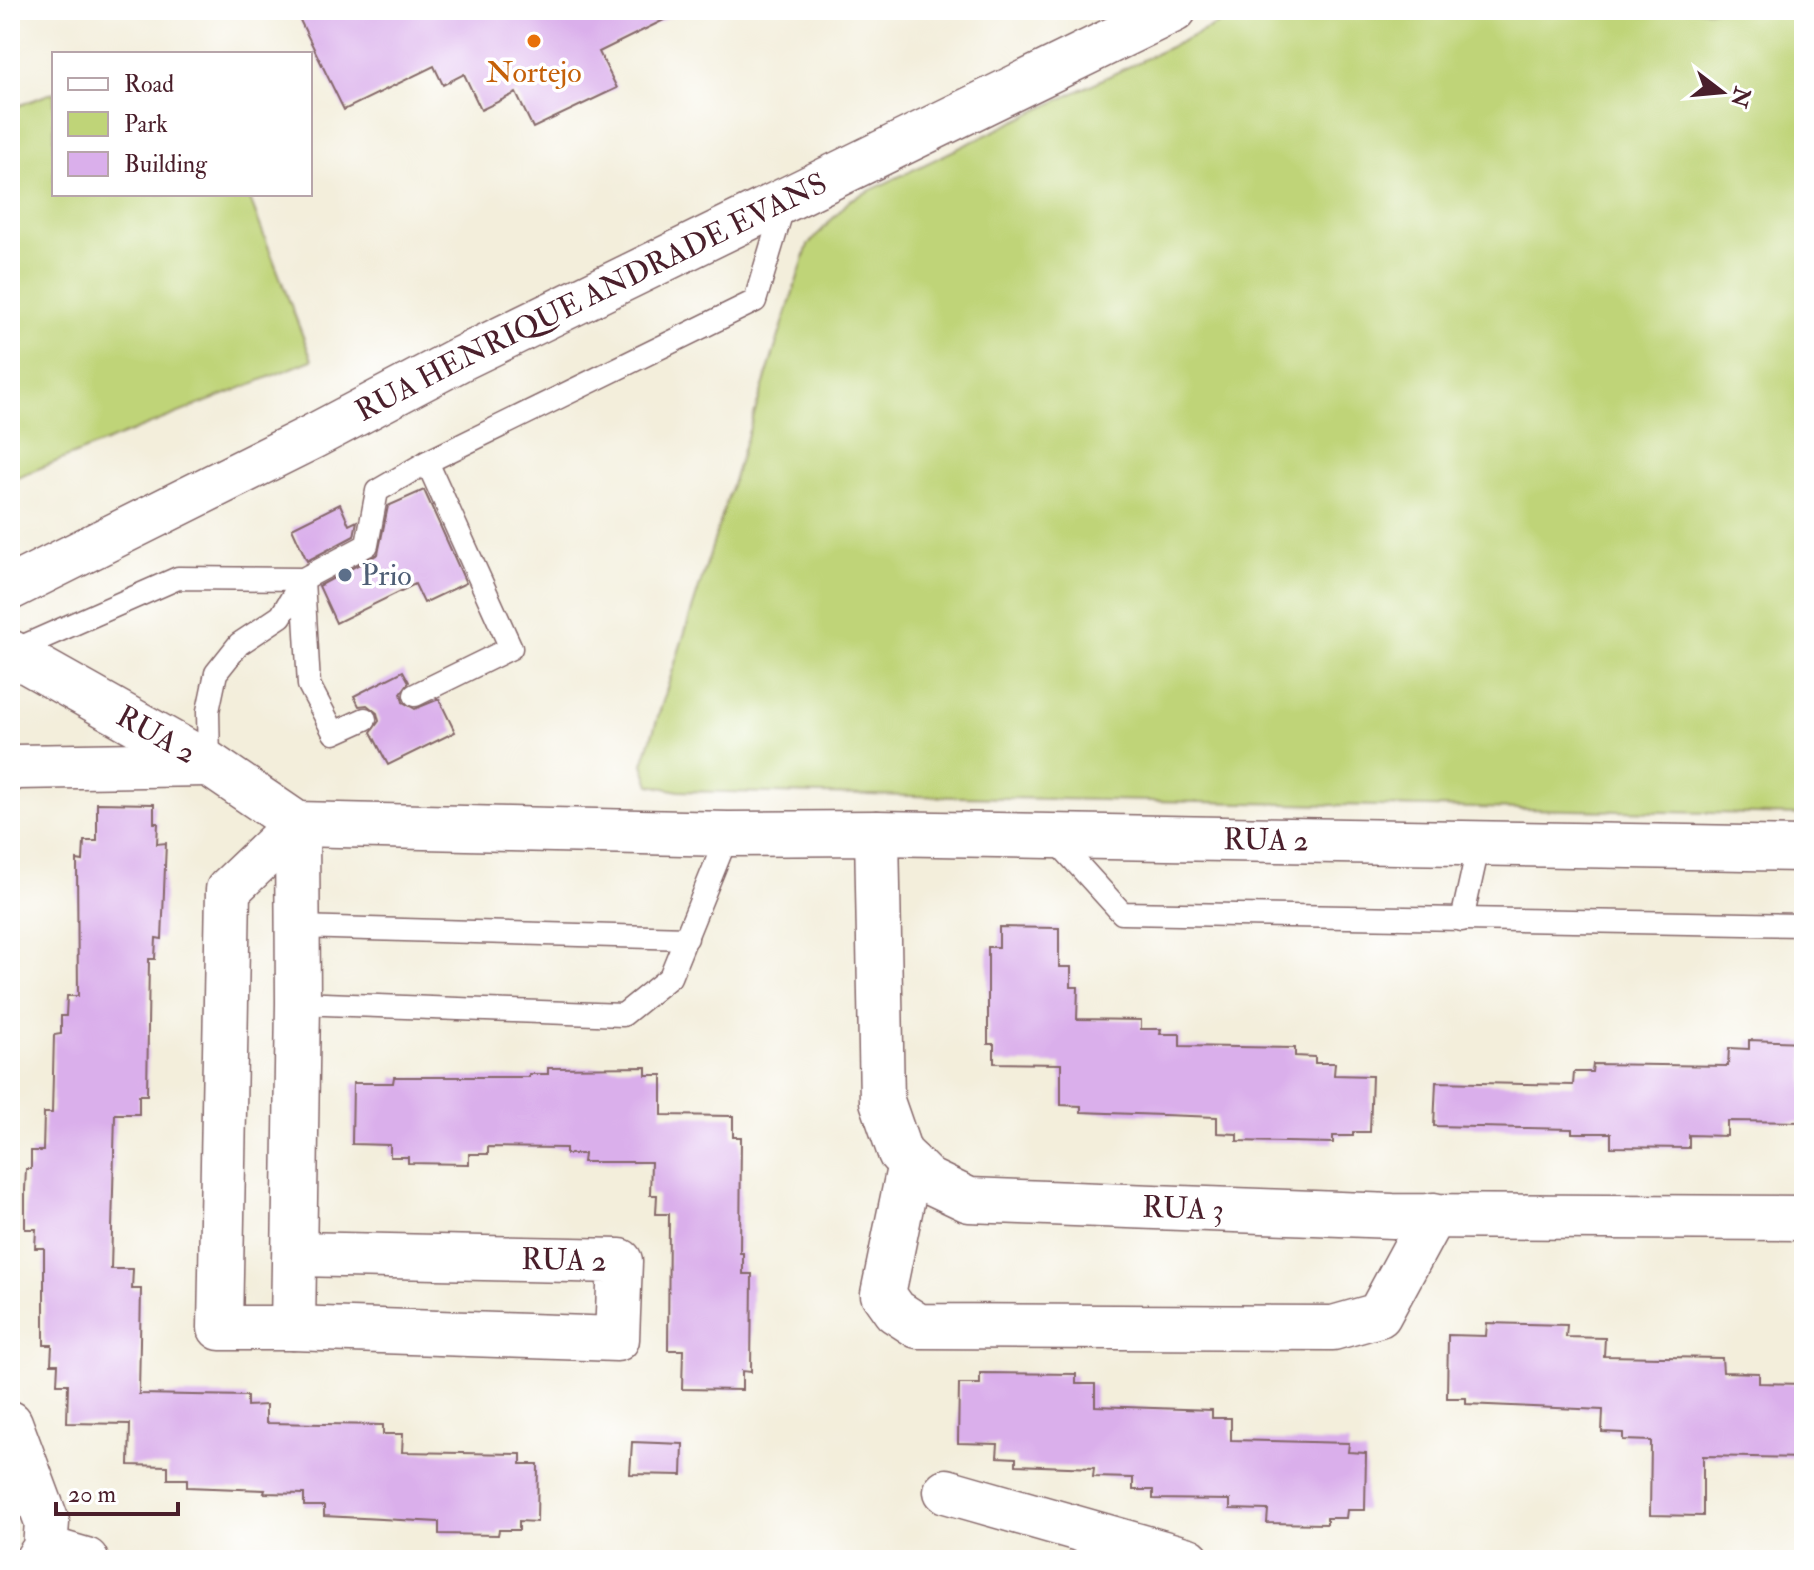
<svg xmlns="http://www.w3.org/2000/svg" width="1814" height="1570" font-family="'IM FELL Double Pica',serif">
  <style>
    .green { fill: #bfd478; stroke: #847a52; stroke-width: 2 }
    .building { fill: #daafeb }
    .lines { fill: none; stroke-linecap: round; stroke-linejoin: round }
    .lane-casing { stroke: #856769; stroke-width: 25 }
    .street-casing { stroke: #856769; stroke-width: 47 }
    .secondary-casing { stroke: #856769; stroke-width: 47 }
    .lane { stroke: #fff; stroke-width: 22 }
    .street { stroke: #fff; stroke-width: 44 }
    .secondary { stroke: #fff; stroke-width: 44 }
    .food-dot { fill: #e8710a; stroke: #fff; stroke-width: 3 }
    .service-dot { fill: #5c6f8a; stroke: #fff; stroke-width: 3 }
    .labels { text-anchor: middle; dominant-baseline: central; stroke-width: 7; stroke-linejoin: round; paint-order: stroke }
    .food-label { font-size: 30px; fill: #c56008; stroke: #fff }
    .street-label { font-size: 30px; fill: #4a1f2b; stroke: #fff }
    .service-label { font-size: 30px; fill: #4e5e75; stroke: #fff; text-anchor: start }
  </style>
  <rect width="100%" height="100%" fill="#fff"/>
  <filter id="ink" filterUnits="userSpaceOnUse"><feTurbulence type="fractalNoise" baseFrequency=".0125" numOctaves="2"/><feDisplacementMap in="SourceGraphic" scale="16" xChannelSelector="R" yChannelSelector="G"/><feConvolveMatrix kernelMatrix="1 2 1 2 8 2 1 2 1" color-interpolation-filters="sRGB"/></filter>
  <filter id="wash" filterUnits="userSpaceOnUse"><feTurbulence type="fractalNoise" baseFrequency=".006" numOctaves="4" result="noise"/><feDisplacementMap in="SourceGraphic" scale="32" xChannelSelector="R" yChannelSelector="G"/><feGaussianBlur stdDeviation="1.8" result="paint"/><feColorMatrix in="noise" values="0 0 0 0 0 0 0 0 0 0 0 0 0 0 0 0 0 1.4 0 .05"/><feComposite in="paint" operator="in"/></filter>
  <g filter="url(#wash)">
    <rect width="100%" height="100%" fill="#f3eedb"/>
    <!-- green -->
    <g class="green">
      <path d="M1247 10H1804V815L679 791 650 785 643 764 808 245 850 200Z"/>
      <path d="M54 92V194H248L312 360 10 480V109Z"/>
    </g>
    <g id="blocks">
      <!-- building -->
      <g class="building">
        <path d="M295 10H684L599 52 617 88 533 128 516 93 481 110 464 74 443 85 434 66 344 110Z"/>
        <path d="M424 490 466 583 424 603 415 584 336 623 319 586 378 554 388 506Z"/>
        <path d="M340 504 349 525 357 521 354 536 307 561 292 528Z"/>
        <path d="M403 671 409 682 401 693 403 702 415 709 439 699 455 732 388 765 371 732 379 721 377 713 367 705 359 706 354 696Z"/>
        <path d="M97 803 154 804V823H158L157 844 166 843 162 939 156 938 155 959H149L147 1095H139V1114H115L111 1269H133L132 1289H141L139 1394 247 1396V1406L266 1405V1423L383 1425V1434H403L402 1452 521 1454V1464H538L537 1522 519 1521V1530H499L498 1535 439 1534V1522L324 1516V1506H304V1494L264 1493 265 1490 187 1487V1479H168V1466L129 1465 130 1424 67 1423 68 1384H57L58 1364H51L52 1345H44V1248H35L36 1229H25V1190L26 1169H31V1151H43L44 1113H52L54 1035 61 1034V1016H66L67 996H78L77 860 83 861 84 841H97Z"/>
        <path d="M999 927 1059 928V967H1071V987H1078L1077 1019 1141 1020V1029H1161L1160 1034H1180V1046L1295 1048V1056L1315 1057V1063H1335L1334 1075 1372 1076 1370 1132H1353V1136H1333V1143L1237 1141V1134L1217 1133V1117L1081 1112V1106L1061 1105V1064L994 1063V1044H988V947H999Z"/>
        <path d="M1749 1040 1804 1042V1122L1727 1121V1136L1689 1135V1148L1611 1147V1133H1572V1129L1434 1126 1436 1082 1573 1085 1574 1072H1592L1593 1064 1728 1066 1729 1048 1749 1049Z"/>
        <path d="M646 1067V1075H662V1115L733 1116V1137H741L740 1253H743V1274H752L751 1372 742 1371V1390L682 1389 683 1350H668L669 1214H656L657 1195H650L651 1162H583L584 1154H566V1148L488 1147V1154H469V1164L408 1163V1157H390V1145L352 1144 353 1083H393L394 1077H529V1074H548V1068Z"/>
        <path d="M1487 1323 1567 1325 1566 1337 1605 1338 1604 1356 1722 1358 1723 1372 1759 1373V1383L1804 1384V1458L1703 1456V1516L1650 1515 1651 1441 1623 1440V1433L1602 1432 1603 1410 1466 1404V1398H1447L1448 1335 1486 1336Z"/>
        <path d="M980 1373 1076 1374V1384H1095V1406L1212 1410V1418H1231V1440L1349 1443 1348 1452 1366 1453 1365 1510H1347L1346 1518H1327V1524L1267 1523 1268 1510 1230 1509V1500L1153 1499V1490H1133V1478L1093 1477 1094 1468 1016 1465V1458L997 1457 998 1444 958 1443 959 1384H980Z"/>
        <path d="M632 1442 683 1444 682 1475 630 1474Z"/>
      </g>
    </g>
  </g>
  <g filter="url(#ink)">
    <use href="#blocks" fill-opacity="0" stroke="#856769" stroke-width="2"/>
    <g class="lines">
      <!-- lane casing -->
      <g class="lane-casing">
        <g id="lane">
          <path d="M303 580 309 685 334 733 365 719"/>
          <path d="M10 652 178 578 303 579 367 545 377 491 427 462 755 301 785 201"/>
          <path d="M415 695 511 648 427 462"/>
          <path d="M209 764 208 711 216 673 239 644 281 616 303 579"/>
          <path d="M1052 836 1122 913 1804 925"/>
          <path d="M1462 920 1479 843"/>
          <path d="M298 927 687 938"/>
          <path d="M298 1003 623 1015 670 977 728 834"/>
        </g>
      </g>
      <!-- street casing -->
      <g class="street-casing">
        <g id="street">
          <path id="s1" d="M10 652 209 764 297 824 728 834 877 833 1804 849"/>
          <path d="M10 770 15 767 207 764"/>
          <path id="s2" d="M877 833 882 1101 900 1153 927 1180 969 1200 1393 1216 1804 1218"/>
          <path d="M910 1163 883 1294 895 1311 918 1326 1333 1328 1379 1315 1433 1215"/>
          <path id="s3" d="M296 1254 620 1261 617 1339 293 1328H220L228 890 297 824"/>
          <path d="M293 1328 298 1003 297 824"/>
          <path d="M10 1423 47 1522 45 1548 37 1560"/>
          <path d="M946 1491 1188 1560"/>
          <path d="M45 1548 86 1560"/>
        </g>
      </g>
      <!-- secondary casing -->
      <g class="secondary-casing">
        <g id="secondary">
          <path id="s4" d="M10 588 314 436 458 360 1174 10"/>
        </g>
      </g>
      <!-- lane -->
      <use href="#lane" class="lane"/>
      <!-- street -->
      <use href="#street" class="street"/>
      <!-- secondary -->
      <use href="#secondary" class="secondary"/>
    </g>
  </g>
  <!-- markers -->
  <circle class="food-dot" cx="534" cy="41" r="8"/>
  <circle class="service-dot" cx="345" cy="575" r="8"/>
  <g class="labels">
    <!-- food labels -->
    <g class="food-label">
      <text x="534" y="72">Nortejo</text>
    </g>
    <!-- street labels -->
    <g class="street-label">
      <text stroke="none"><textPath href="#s4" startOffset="650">RUA HENRIQUE ANDRADE EVANS</textPath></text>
      <text stroke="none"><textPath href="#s1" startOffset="168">RUA 2</textPath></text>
      <text stroke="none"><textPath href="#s1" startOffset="1304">RUA 2</textPath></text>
      <text stroke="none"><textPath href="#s2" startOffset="622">RUA 3</textPath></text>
      <text stroke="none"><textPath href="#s3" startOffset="268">RUA 2</textPath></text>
    </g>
    <!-- service labels -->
    <g class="service-label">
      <text x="361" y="575">Prio</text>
    </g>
  </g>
  <!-- margin -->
  <rect width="1814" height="1570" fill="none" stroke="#fff" stroke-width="40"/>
  <!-- legend -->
  <rect x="52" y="52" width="260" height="144" fill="#ffffff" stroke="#b7a5aa" stroke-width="2"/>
  <rect x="68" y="78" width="40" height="12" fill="#ffffff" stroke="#b7a5aa" stroke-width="2"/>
  <text x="124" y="92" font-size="24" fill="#4a1f2b">Road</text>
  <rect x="68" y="112" width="40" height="24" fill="#bfd478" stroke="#b7a5aa" stroke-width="2"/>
  <text x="124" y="132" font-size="24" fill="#4a1f2b">Park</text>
  <rect x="68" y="152" width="40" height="24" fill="#daafeb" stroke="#b7a5aa" stroke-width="2"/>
  <text x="124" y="172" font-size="24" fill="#4a1f2b">Building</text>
  <!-- north arrow -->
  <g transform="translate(1722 92) rotate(106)" stroke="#ffffff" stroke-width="6" paint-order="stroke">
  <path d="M0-6L14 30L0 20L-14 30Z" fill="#4a1f2b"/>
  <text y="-12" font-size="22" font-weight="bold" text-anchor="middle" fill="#4a1f2b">N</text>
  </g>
  <!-- scale -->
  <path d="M56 1502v12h122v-12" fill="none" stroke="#4a1f2b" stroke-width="4"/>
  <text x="68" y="1502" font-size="24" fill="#4a1f2b" stroke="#ffffff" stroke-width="6" paint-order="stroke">20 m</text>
</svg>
